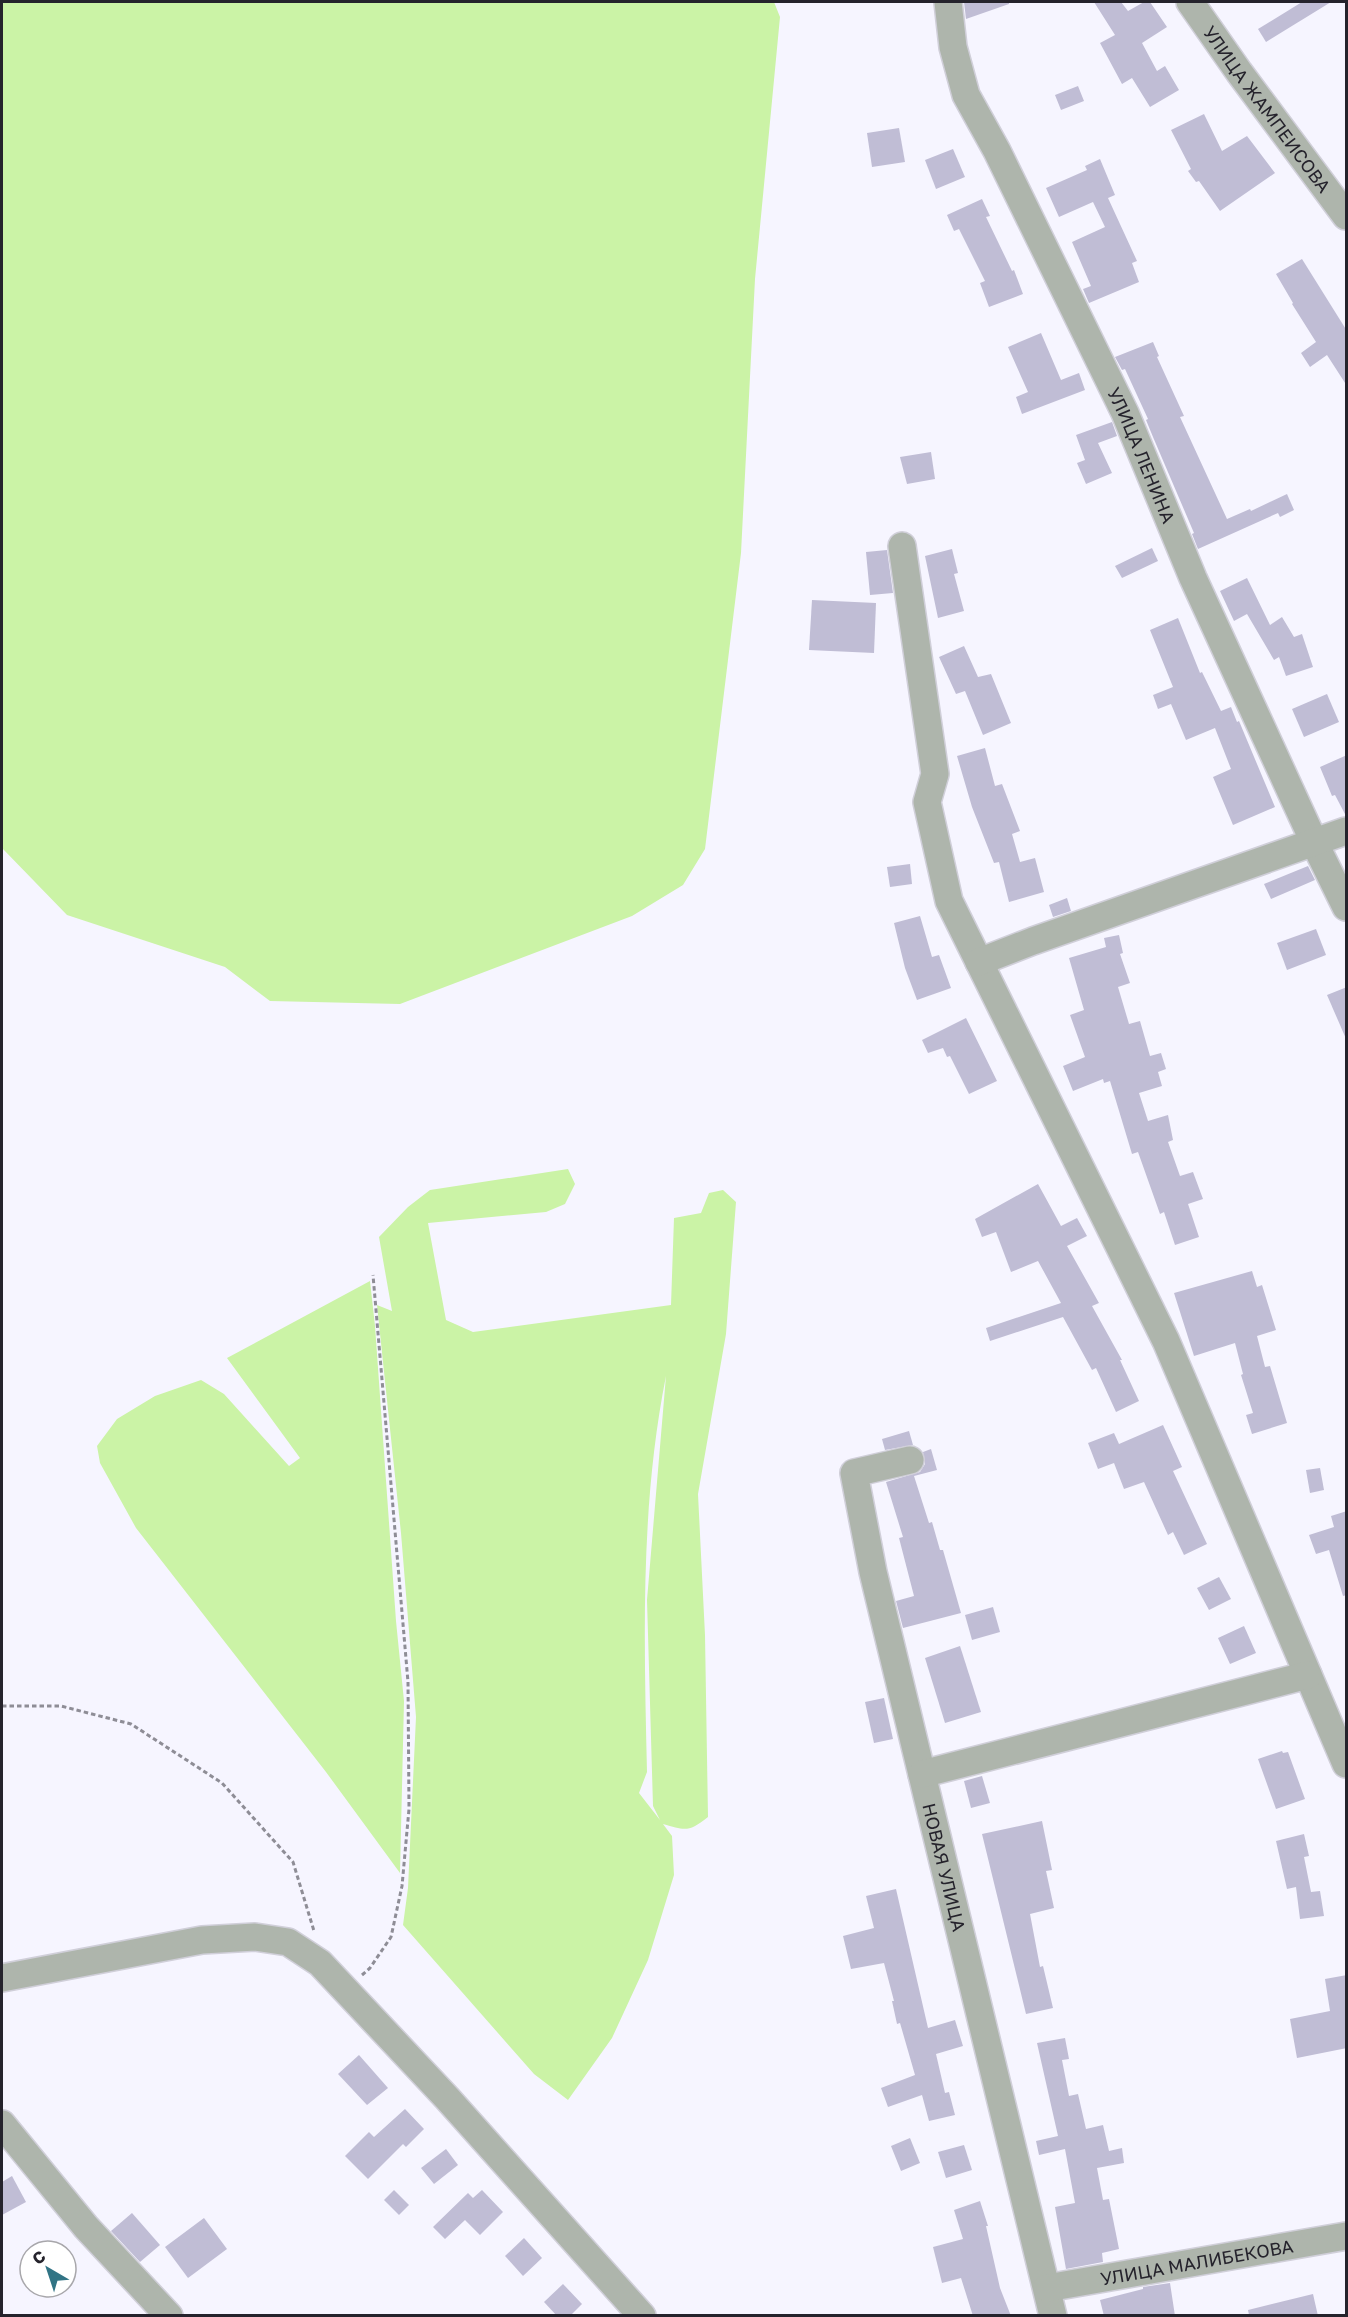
<svg xmlns="http://www.w3.org/2000/svg" width="1348" height="2317" font-family="'Golos Text',sans-serif">
  <style>
    .green { fill: #cbf3a6; fill-rule: evenodd }
    .building { fill: #c0bdd5 }
    .lines { fill: none; stroke-linecap: round; stroke-linejoin: round }
    .minor-casing { stroke: #d0cfd9; stroke-width: 30 }
    .path { stroke: #8e8d96; stroke-width: 3; stroke-dasharray: 4.5 3; stroke-linecap: butt }
    .minor { stroke: #aeb5ac; stroke-width: 27 }
    .labels { text-anchor: middle; dominant-baseline: central; stroke-width: 4.5; stroke-linejoin: round; paint-order: stroke }
    .street-label { font-size: 18px; fill: #25232c; stroke: #fff }
  </style>
  <rect width="100%" height="100%" fill="#f6f5ff"/>
  <!-- green -->
  <g class="green">
    <path d="M2 2H774L780 17 755 279 741 553 705 849 683 885 632 916 400 1004 270 1001 225 967 67 915 2 848Z"/>
    <path d="M568 1169 575 1184 565 1204 546 1212 428 1223 446 1320 473 1332 671 1305 674 1218 701 1213 709 1193 723 1190 736 1202 726 1334 698 1494 705 1635 708 1817C688 1833 685 1830 663 1824L672 1836 674 1875 648 1960 612 2038 568 2100 534 2074 403 1925 408 1888 416 1717 401 1533 377 1305 392 1311 379 1237 408 1207 430 1190ZM666 1376 647 1600 653 1806 660 1820 639 1793 647 1772C644 1640 640 1506 666 1376Z"/>
    <path d="M370 1281 375 1326 396 1621 404 1701 400 1873 326 1772 136 1528 100 1463 97 1446 117 1419 155 1396 201 1380 224 1394 289 1466 300 1458 227 1358Z"/>
  </g>
  <!-- building -->
  <g class="building">
    <path d="M964 2H1009V4L966 19Z"/>
    <path d="M1094 2H1121L1128 11 1144 2H1150L1167 27 1142 43 1157 71 1165 66 1179 90 1150 107 1132 78 1122 84 1100 43 1115 35Z"/>
    <path d="M1302 2H1331L1266 42 1258 29Z"/>
    <path d="M1078 86 1084 101 1061 110 1055 95Z"/>
    <path d="M1204 114 1222 151 1247 136 1275 173 1220 211 1199 181 1196 182 1188 171 1191 169 1171 130Z"/>
    <path d="M899 128 905 162 872 167 867 133Z"/>
    <path d="M953 149 965 177 936 189 925 160Z"/>
    <path d="M1100 159 1115 195 1108 198 1137 261 1132 263 1139 282 1089 303 1083 289 1091 286 1072 242 1105 227 1093 202 1059 217 1046 188 1087 170 1085 166Z"/>
    <path d="M982 199 990 216 986 217 1012 271 1014 270 1023 294 989 307 980 283 985 281 959 229 954 231 947 215Z"/>
    <path d="M1302 259 1347 331V386L1327 355 1310 367 1301 353 1316 342 1292 304 1293 303 1276 274Z"/>
    <path d="M1041 333 1061 380 1079 373 1085 390 1022 414 1016 397 1028 392 1008 347Z"/>
    <path d="M1153 342 1159 356 1157 357 1184 416 1180 417 1227 519 1250 509 1251 511 1287 494 1294 510 1280 517 1278 513 1198 549 1192 534 1194 533 1153 437 1146 420 1148 419 1125 369 1122 370 1115 357Z"/>
    <path d="M1112 422 1117 436 1098 443 1112 473 1086 484 1077 463 1085 460 1076 435Z"/>
    <path d="M931 452 935 479 907 484 900 457Z"/>
    <path d="M1152 548 1158 561 1122 578 1115 566Z"/>
    <path d="M952 549 958 573 954 574 964 611 938 618 925 556Z"/>
    <path d="M887 550 893 593 870 595 866 552Z"/>
    <path d="M1247 578 1270 625 1282 617 1294 637 1302 634 1313 667 1286 676 1279 657 1274 660 1247 614 1234 621 1220 591Z"/>
    <path d="M812 600 876 603 874 653 809 650Z"/>
    <path d="M1178 618 1200 673 1202 672 1221 711 1231 707 1237 722 1239 721 1275 807 1233 825 1213 777 1231 769 1215 728 1186 740 1171 704 1158 709 1153 695 1173 687 1150 630Z"/>
    <path d="M964 646 978 677 991 674 1011 723 983 735 965 691 956 694 939 657Z"/>
    <path d="M1327 694 1339 722 1304 737 1292 709Z"/>
    <path d="M985 748 995 786 1002 784 1020 831 1012 834 1020 862 1035 858 1044 892 1009 902 999 862 994 863 972 807 957 756Z"/>
    <path d="M1347 755V816H1346L1335 795 1332 796 1320 767Z"/>
    <path d="M910 864 912 884 890 887 887 867Z"/>
    <path d="M1308 866 1315 880 1271 899 1264 884Z"/>
    <path d="M1067 898 1071 911 1053 917 1049 905Z"/>
    <path d="M920 916 932 957 939 955 951 988 917 1000 905 968 894 923Z"/>
    <path d="M1316 929 1326 955 1287 970 1277 943Z"/>
    <path d="M1119 935 1123 953 1120 954 1130 983 1118 987 1129 1024 1140 1021 1150 1056 1161 1053 1166 1069 1158 1072 1162 1086 1139 1093 1148 1121 1168 1115 1173 1140 1168 1142 1180 1176 1193 1172 1203 1199 1188 1204 1199 1237 1175 1245 1164 1212 1160 1214 1138 1152 1132 1154 1110 1081 1104 1083 1103 1079 1073 1091 1063 1066 1085 1057 1070 1015 1084 1010 1069 958 1106 947 1104 938Z"/>
    <path d="M1347 987V1041L1327 995Z"/>
    <path d="M966 1018 997 1081 969 1094 950 1056 947 1057 943 1048 928 1053 922 1040Z"/>
    <path d="M1038 1184 1061 1226 1077 1218 1087 1236 1067 1246 1099 1303 1092 1306 1122 1360H1120L1139 1401 1116 1412 1096 1368 1092 1370 1063 1317 990 1341 986 1328 1061 1303 1038 1261 1011 1272 996 1232 982 1237 975 1219Z"/>
    <path d="M1252 1271 1257 1287 1262 1285 1276 1330 1257 1336 1265 1367 1270 1366 1287 1423 1252 1434 1246 1415 1253 1413 1241 1375 1243 1374 1235 1343 1194 1356 1174 1293Z"/>
    <path d="M1163 1425 1182 1467 1173 1471 1207 1544 1184 1555 1173 1532 1168 1535 1144 1482 1124 1489 1114 1463 1098 1469 1088 1443 1114 1433 1119 1444Z"/>
    <path d="M909 1431 913 1445 885 1450 882 1439Z"/>
    <path d="M931 1449 937 1470 914 1476 929 1523 932 1522 940 1550H943L961 1613 903 1628 896 1601 914 1596 899 1538 903 1537 886 1482 920 1472 925 1464 923 1452Z"/>
    <path d="M1320 1468 1324 1490 1310 1493 1306 1470Z"/>
    <path d="M1347 1511V1595L1343 1596 1329 1550 1316 1554 1309 1535 1334 1527 1331 1516Z"/>
    <path d="M1219 1577 1231 1599 1209 1610 1197 1588Z"/>
    <path d="M993 1607 1000 1632 972 1640 965 1615Z"/>
    <path d="M1244 1626 1256 1653 1230 1664 1218 1638Z"/>
    <path d="M960 1646 981 1712 945 1723 925 1658Z"/>
    <path d="M884 1698 893 1739 874 1743 865 1702Z"/>
    <path d="M1282 1751 1283 1753 1288 1752 1305 1799 1276 1809 1258 1759Z"/>
    <path d="M982 1776 990 1803 971 1808 964 1781Z"/>
    <path d="M1042 1821 1052 1870 1046 1871 1054 1908 1030 1914 1040 1967 1043 1966 1053 2008 1026 2014 982 1834Z"/>
    <path d="M1304 1834 1309 1856 1304 1857 1311 1892 1320 1891 1324 1916 1300 1919 1296 1887 1287 1889 1276 1841Z"/>
    <path d="M896 1889 928 2028 955 2020 963 2046 936 2054 945 2093 949 2092 955 2115 929 2121 922 2095 888 2107 881 2088 915 2075 900 2023 897 2024 892 2001H894L884 1963 851 1969 843 1936 874 1928 866 1896Z"/>
    <path d="M1347 1975V2048L1297 2058 1290 2019 1330 2011 1325 1979Z"/>
    <path d="M1065 2038 1069 2059 1062 2060 1069 2096 1078 2094 1086 2129 1103 2125 1109 2151 1122 2148 1124 2163 1097 2168 1103 2200 1109 2199 1119 2249 1102 2253 1103 2262 1066 2269 1055 2207 1075 2203 1065 2149 1039 2155 1036 2141 1058 2136 1037 2043Z"/>
    <path d="M359 2055 388 2088 367 2105 338 2074Z"/>
    <path d="M405 2109 424 2129 406 2147 403 2144 368 2179 345 2156 369 2132 374 2137Z"/>
    <path d="M910 2138 920 2163 901 2171 891 2146Z"/>
    <path d="M964 2145 972 2170 946 2178 938 2152Z"/>
    <path d="M446 2149 458 2165 434 2184 421 2168Z"/>
    <path d="M12 2176 26 2202 2 2215V2182Z"/>
    <path d="M394 2190 409 2205 399 2215 384 2200Z"/>
    <path d="M482 2190 503 2212 480 2235 465 2220 445 2239 433 2227 468 2193 473 2198Z"/>
    <path d="M980 2201 988 2226H986L1000 2288 1011 2316H973L961 2278 942 2283 933 2247 963 2239 954 2210Z"/>
    <path d="M132 2213 160 2245 140 2262 111 2231Z"/>
    <path d="M204 2218 227 2249 188 2278 165 2247Z"/>
    <path d="M524 2238 542 2258 523 2276 505 2256Z"/>
    <path d="M1170 2283 1175 2316H1104L1100 2300 1143 2289V2287Z"/>
    <path d="M563 2284 582 2304 570 2316H557L544 2302Z"/>
    <path d="M1313 2294 1318 2316 1249 2315 1248 2310Z"/>
  </g>
  <g class="lines">
    <!-- minor casing -->
    <g class="minor-casing">
      <g id="minor">
        <path id="s1" d="M948 2 953 47 966 95 997 151 1125 413 1193 578 1314 842 1346 907"/>
        <path id="s2" d="M1190 2 1239 72 1346 216"/>
        <path d="M902 546 935 774 927 802 949 901 1166 1341 1346 1764"/>
        <path d="M979 962 1033 941 1346 831"/>
        <path id="s3" d="M910 1460 854 1473 873 1572 1053 2316"/>
        <path d="M922 1774 1308 1675"/>
        <path d="M2 1978 202 1940 255 1937 288 1942 320 1963 447 2098 642 2316"/>
        <path d="M2 2124 86 2227 169 2316"/>
        <path id="s4" d="M1047 2288 1346 2236"/>
      </g>
    </g>
    <!-- path -->
    <g class="path">
      <path d="M2 1706H61L131 1724 222 1783 293 1862 314 1931"/>
      <path d="M362 1975 370 1968 391 1937 402 1886 409 1809 408 1682 373 1275"/>
    </g>
    <!-- minor -->
    <use href="#minor" class="minor"/>
  </g>
  <g class="labels">
    <!-- street labels -->
    <g class="street-label">
      <text stroke="none"><textPath href="#s2" startOffset="132">УЛИЦА ЖАМПЕИСОВА</textPath></text>
      <text stroke="none"><textPath href="#s1" startOffset="496">УЛИЦА ЛЕНИНА</textPath></text>
      <text stroke="none"><textPath href="#s3" startOffset="462">НОВАЯ УЛИЦА</textPath></text>
      <text stroke="none"><textPath href="#s4" startOffset="152">УЛИЦА МАЛИБЕКОВА</textPath></text>
    </g>
  </g>
  <!-- border -->
  <rect width="1348" height="2317" fill="none" stroke="#25232c" stroke-width="6"/>
  <!-- north arrow -->
  <g transform="translate(48 2269) rotate(321)"><circle r="28" fill="#ffffff" stroke="#a8a7ab" stroke-width="1.5"/>
  <path d="M0-4.5L10 22L0 15L-10 22Z" fill="#317485"/>
  <text y="-9" font-size="16" font-weight="bold" text-anchor="middle" fill="#25232c">С</text>
  </g>
</svg>
